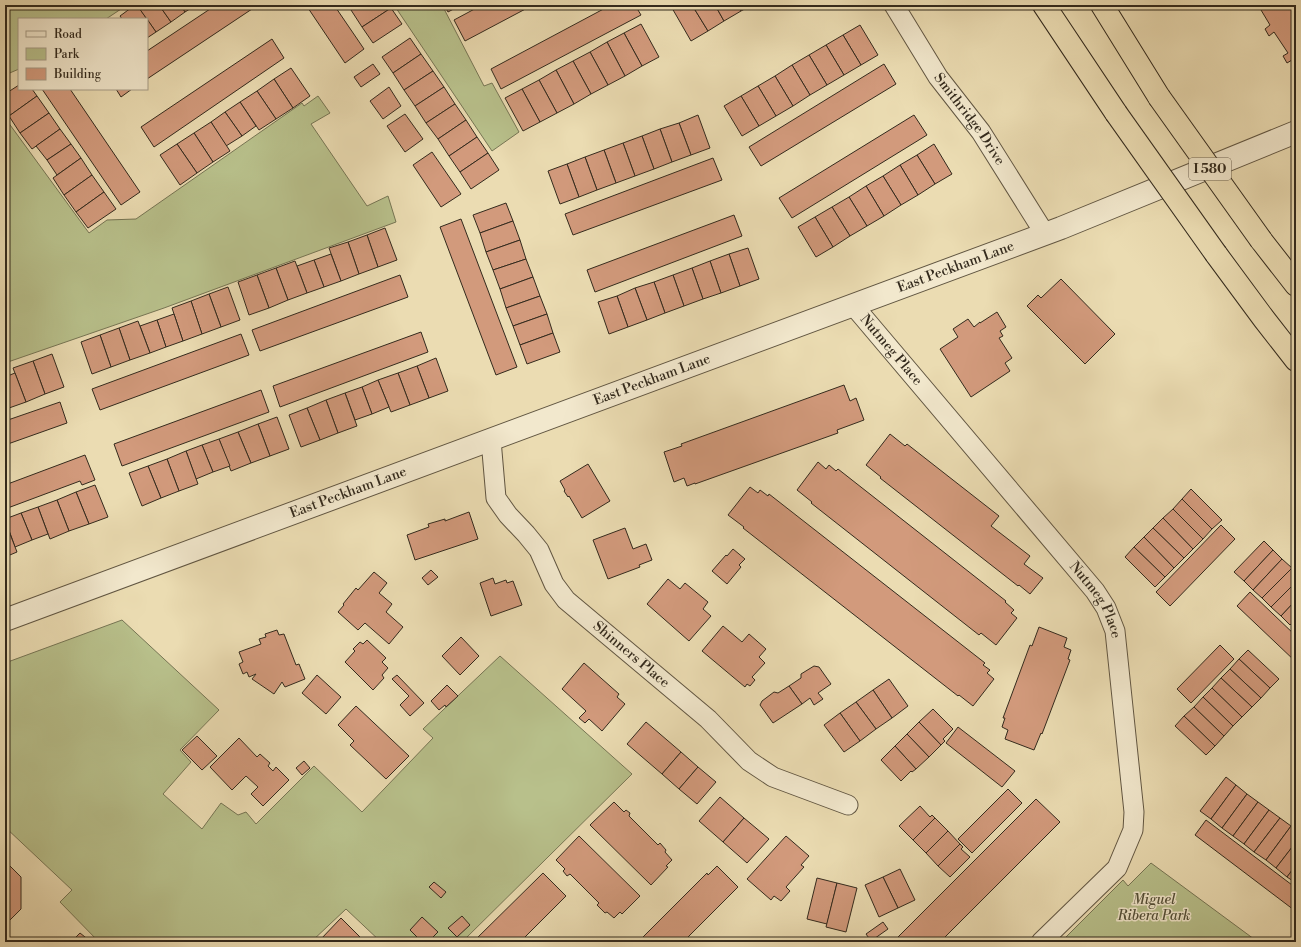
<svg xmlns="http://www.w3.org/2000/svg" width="1301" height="947" font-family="'Libre Bodoni',serif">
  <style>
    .green { fill: #b8c08b; stroke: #767554 }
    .building { fill: #d29a7c; stroke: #332a1d }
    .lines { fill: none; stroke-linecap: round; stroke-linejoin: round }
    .minor-casing { stroke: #615642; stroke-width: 21 }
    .tertiary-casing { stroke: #615642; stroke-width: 24 }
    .motorway-casing { stroke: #332a1d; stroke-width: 24 }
    .minor { stroke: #f2e8cd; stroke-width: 19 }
    .tertiary { stroke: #f2e8cd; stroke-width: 22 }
    .motorway { stroke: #ebdcb2; stroke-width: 22 }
    .motorway-bridge-casing { stroke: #332a1d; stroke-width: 24; stroke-linecap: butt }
    .motorway-bridge { stroke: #ebdcb2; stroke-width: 22 }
    .labels { text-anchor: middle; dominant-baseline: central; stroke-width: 3; stroke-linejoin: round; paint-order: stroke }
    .shield { fill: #f2e8cd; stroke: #6c6352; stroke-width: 1 }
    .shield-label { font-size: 13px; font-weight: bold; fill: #332a1d }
    .street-label { font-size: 14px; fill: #332a1d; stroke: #f2e8cd }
    .park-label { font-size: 14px; font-style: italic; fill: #545038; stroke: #f2e8cd }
  </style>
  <rect width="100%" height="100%" fill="#ebdcb2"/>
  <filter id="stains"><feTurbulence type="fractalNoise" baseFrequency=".005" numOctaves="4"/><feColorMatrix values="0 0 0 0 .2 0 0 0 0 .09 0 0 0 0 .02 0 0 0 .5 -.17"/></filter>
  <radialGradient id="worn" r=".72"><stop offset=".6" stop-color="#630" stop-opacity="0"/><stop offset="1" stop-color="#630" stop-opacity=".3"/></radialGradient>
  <!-- green -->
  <g class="green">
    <path d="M5 5H127L106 19H19V69L5 75Z"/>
    <path d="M394 5H442L484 86 492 83 519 132 492 151Z"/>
    <path d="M318 96 330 113 311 124 367 206 388 196 396 222 164 308 5 363V118L89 233 107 220 136 219 302 103 304 106Z"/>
    <path d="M122 620 219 710 180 750 191 762 163 794 202 829 221 803 238 815 246 812 256 824 314 766 362 812 433 738 423 729 500 656 632 774 462 942H381L346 909 311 942H99L60 902 72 890 5 827V663Z"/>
    <path d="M1151 863 1258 942H1061L1123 880 1128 886Z"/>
  </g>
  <!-- building -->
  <g class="building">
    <path d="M135 5H137L147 19H122L120 16Z"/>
    <path d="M144 5H159L171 22 156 32 139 8Z"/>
    <path d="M159 5H181L185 12 171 22Z"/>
    <path d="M181 5H196L185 12Z"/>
    <path d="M216 5H249L252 9 147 79V51Z"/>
    <path d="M306 5H334L364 49 345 63Z"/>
    <path d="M359 5H389L391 8 362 27 351 10Z"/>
    <path d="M444 5H461L448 12Z"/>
    <path d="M482 5H533L465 41 454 20Z"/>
    <path d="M611 5H635L641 15 501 89 491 69Z"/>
    <path d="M677 5H692L708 31 691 41 672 8Z"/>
    <path d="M692 5H715L724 21 708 31Z"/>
    <path d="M715 5H737L741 11 724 21Z"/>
    <path d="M737 5H752L741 11Z"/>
    <path d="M1269 5H1296V67L1292 60 1287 63 1283 56 1288 53 1274 32 1269 36 1265 29 1270 25 1261 10Z"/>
    <path d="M391 8 402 24 373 43 362 27Z"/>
    <path d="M147 19 156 32 147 38Z"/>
    <path d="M641 24 659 57 642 66 624 33Z"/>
    <path d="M860 25 878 55 861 65 843 35Z"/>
    <path d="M624 33 642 66 625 76 607 42Z"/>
    <path d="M843 35 861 65 844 75 826 45Z"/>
    <path d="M410 38 421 54 393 73 382 57Z"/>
    <path d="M272 39 284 58 154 147 141 127Z"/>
    <path d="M607 42 625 76 608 85 590 52Z"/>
    <path d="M826 45 844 75 827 85 809 55Z"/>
    <path d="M590 52 608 85 591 94 573 61Z"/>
    <path d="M421 54 433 71 404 90 393 73Z"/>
    <path d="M809 55 827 85 810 95 792 65Z"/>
    <path d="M573 61 591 94 574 104 556 70Z"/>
    <path d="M373 64 380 74 361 87 354 77Z"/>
    <path d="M884 64 896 84 761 166 749 147Z"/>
    <path d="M792 65 810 95 793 106 775 76Z"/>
    <path d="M291 68 310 96 293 108 274 79Z"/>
    <path d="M556 70 574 104 557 113 539 80Z"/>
    <path d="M433 71 444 87 415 106 404 90Z"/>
    <path d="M775 76 793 106 776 116 758 86Z"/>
    <path d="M274 79 293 108 276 119 257 91Z"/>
    <path d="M539 80 557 113 540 122 522 89Z"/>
    <path d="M19 85V89H32L37 96 9 116 5 111V94Z"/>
    <path d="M758 86 776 116 759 126 741 96Z"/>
    <path d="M389 87 401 106 383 119 370 101Z"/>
    <path d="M444 87 455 104 426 123 415 106Z"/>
    <path d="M42 89H70L140 192 121 205Z"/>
    <path d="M116 89H132L121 97Z"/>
    <path d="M522 89 540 122 523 131 505 98Z"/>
    <path d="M257 91 276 119 259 130 240 102Z"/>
    <path d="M37 96 49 113 20 133 9 116Z"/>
    <path d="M741 96 759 126 742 136 724 106Z"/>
    <path d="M240 102 256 126 242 136 225 112Z"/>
    <path d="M455 104 466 120 438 139 426 123Z"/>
    <path d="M225 112 242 136 226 146 211 122Z"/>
    <path d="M49 113 60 129 32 149 20 133Z"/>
    <path d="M405 114 423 139 405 152 387 126Z"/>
    <path d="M698 115 710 148 691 155 679 123Z"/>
    <path d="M914 115 927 135 792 218 779 198Z"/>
    <path d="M466 120 477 137 449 156 438 139Z"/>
    <path d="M211 122 230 151 213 162 194 133Z"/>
    <path d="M679 123 691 155 672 162 660 129Z"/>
    <path d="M60 129 71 144 47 160 36 146Z"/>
    <path d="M660 129 672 162 654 169 642 136Z"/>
    <path d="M194 133 213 162 197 173 177 144Z"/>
    <path d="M642 136 654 169 635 176 623 143Z"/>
    <path d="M477 137 488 153 460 172 449 156Z"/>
    <path d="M623 143 635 176 616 183 604 150Z"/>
    <path d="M71 144 81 158 57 175 47 160Z"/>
    <path d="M177 144 197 173 180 185 160 155Z"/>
    <path d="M934 144 952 174 935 184 917 155Z"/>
    <path d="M604 150 616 183 597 190 585 157Z"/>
    <path d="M432 152 461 194 441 207 413 165Z"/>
    <path d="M488 153 499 170 471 189 460 172Z"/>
    <path d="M917 155 935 184 918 195 900 165Z"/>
    <path d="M585 157 597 190 579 197 567 164Z"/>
    <path d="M81 158 92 175 64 195 53 178Z"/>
    <path d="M713 158 722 180 573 235 565 214Z"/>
    <path d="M567 164 579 197 560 204 548 171Z"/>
    <path d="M900 165 918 195 901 205 883 176Z"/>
    <path d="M92 175 104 192 76 212 64 195Z"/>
    <path d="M883 176 901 205 884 216 866 186Z"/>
    <path d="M866 186 884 216 867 226 849 197Z"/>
    <path d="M104 192 116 209 88 228 76 212Z"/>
    <path d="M849 197 867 226 850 236 832 207Z"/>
    <path d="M506 203 513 221 480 233 473 215Z"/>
    <path d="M832 207 850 236 833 247 815 217Z"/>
    <path d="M734 215 742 236 595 292 587 270Z"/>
    <path d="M815 217 833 247 816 257 798 227Z"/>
    <path d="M461 219 517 367 496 375 440 227Z"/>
    <path d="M513 221 520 240 486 252 480 233Z"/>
    <path d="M385 228 397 260 378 267 367 235Z"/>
    <path d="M367 235 378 267 359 274 348 242Z"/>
    <path d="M520 240 526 259 493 270 486 252Z"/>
    <path d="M348 242 359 274 341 281 329 248Z"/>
    <path d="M748 248 759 279 740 286 729 254Z"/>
    <path d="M331 254 341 281 324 287 314 260Z"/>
    <path d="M729 254 740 286 721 293 710 261Z"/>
    <path d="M526 259 533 277 500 289 493 270Z"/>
    <path d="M314 260 324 287 307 293 297 266Z"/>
    <path d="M295 261 307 293 288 300 276 268Z"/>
    <path d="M710 261 721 293 703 299 692 268Z"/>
    <path d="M276 268 288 300 269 308 257 275Z"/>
    <path d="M692 268 703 299 684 306 673 275Z"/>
    <path d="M257 275 269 308 249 315 238 282Z"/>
    <path d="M400 275 408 297 260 351 252 330Z"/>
    <path d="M673 275 684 306 665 313 654 282Z"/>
    <path d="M533 277 540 296 506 308 500 289Z"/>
    <path d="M1061 279 1115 334 1085 364 1027 306 1038 295 1041 298Z"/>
    <path d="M654 282 665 313 647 320 635 288Z"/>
    <path d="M228 287 240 320 221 327 209 294Z"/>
    <path d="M635 288 647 320 628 327 617 296Z"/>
    <path d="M209 294 221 327 202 334 191 301Z"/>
    <path d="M540 296 547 314 513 326 506 308Z"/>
    <path d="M617 296 628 327 609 334 598 302Z"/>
    <path d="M191 301 202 334 183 341 172 308Z"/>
    <path d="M997 312 1006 327 1000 331 1003 336 999 338 1012 358 1005 363 1010 371 971 397 940 349 958 337 953 329 968 319 974 327 980 322V323Z"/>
    <path d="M174 314 183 341 166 347 157 320Z"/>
    <path d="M547 314 553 333 520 345 513 326Z"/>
    <path d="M157 320 166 347 150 353 140 326Z"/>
    <path d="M138 321 150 353 130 360 119 328Z"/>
    <path d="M119 328 130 360 111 367 100 335Z"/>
    <path d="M421 332 428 352 280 407 273 386Z"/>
    <path d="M553 333 560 352 527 364 520 345Z"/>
    <path d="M241 334 249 355 100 410 92 389Z"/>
    <path d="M100 335 111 367 92 374 81 342Z"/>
    <path d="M52 354 64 387 45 394 33 361Z"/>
    <path d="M436 358 448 391 429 398 417 366Z"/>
    <path d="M33 361 45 394 26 402 13 368Z"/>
    <path d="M417 366 429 398 410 405 398 373Z"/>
    <path d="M15 373 26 402 9 408 5 398V377Z"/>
    <path d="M398 373 410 405 391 412 378 380Z"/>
    <path d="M378 380 389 407 372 414 362 387Z"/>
    <path d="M844 385 850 401 856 398 864 420 837 430 838 433 695 484V483L687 486 684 478 674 482 664 452 682 446 681 444Z"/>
    <path d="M362 387 372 414 355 420 345 393Z"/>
    <path d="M261 390 269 412 122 466 114 444Z"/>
    <path d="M345 393 357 426 338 433 326 400Z"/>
    <path d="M326 400 338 433 320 440 307 408Z"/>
    <path d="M60 402 67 423 5 445V421Z"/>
    <path d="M307 408 320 440 301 447 289 415Z"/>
    <path d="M277 417 289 449 270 456 258 424Z"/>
    <path d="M258 424 270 456 251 463 238 432Z"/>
    <path d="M238 432 251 463 231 471 219 439Z"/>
    <path d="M890 434 905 446 907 444 999 516 991 526 1030 556 1024 564 1043 578 1030 594 1019 585 1018 586 880 478 881 477 866 465Z"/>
    <path d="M219 439 230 466 213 472 202 445Z"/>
    <path d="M202 445 213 472 196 479 186 451Z"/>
    <path d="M186 451 198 484 179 491 167 459Z"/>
    <path d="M85 455 95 480 82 485 80 481 5 509V485Z"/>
    <path d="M167 459 179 491 161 498 148 466Z"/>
    <path d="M818 462 826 469 829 465 836 471 838 469 1006 601 1005 602 1014 610 1011 613 1017 618 996 645 981 633 979 635 811 503 812 502 797 490Z"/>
    <path d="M588 464 610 501 582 518 569 496 568 497 564 491 565 490 560 481Z"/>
    <path d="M148 466 161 498 142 506 129 473Z"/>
    <path d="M95 485 108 517 89 524 76 492Z"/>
    <path d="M750 487 758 493 760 490 768 496 769 494 985 663 983 665 990 670 987 673 994 679 973 706 959 695 958 696 743 528 744 527 728 515Z"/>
    <path d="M1191 489 1222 520 1212 529 1182 499Z"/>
    <path d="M76 492 89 524 69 531 57 500Z"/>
    <path d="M1182 499 1212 529 1203 539 1173 509Z"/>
    <path d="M57 500 69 531 50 539 38 507Z"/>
    <path d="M38 507 48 534 32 540 21 513Z"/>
    <path d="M1173 509 1203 539 1193 549 1163 518Z"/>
    <path d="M469 512 478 539 415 560 407 535 429 527 428 524 445 519V521Z"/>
    <path d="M21 513 32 540 15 547 5 519Z"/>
    <path d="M1163 518 1193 549 1184 558 1153 528Z"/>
    <path d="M5 521 17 552 5 557Z"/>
    <path d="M1221 525 1235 539 1170 606 1156 592Z"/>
    <path d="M625 528 633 549 646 544 652 560 639 565 640 567 608 579 593 540Z"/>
    <path d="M1153 528 1184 558 1174 568 1144 537Z"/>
    <path d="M1144 537 1174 568 1165 577 1134 547Z"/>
    <path d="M1264 541 1273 550 1244 581 1234 572Z"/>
    <path d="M1134 547 1165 577 1155 587 1125 557Z"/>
    <path d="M733 549 745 559 739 565 741 567 727 584 712 571 726 555 727 556Z"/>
    <path d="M1273 550 1282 559 1253 590 1244 581Z"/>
    <path d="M1282 559 1292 568 1262 598 1253 590Z"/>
    <path d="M1292 568 1296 572V582L1271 607 1262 598Z"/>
    <path d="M431 570 438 577 428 585 422 578Z"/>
    <path d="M374 572 387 583 379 593 392 604 386 612 403 627 389 644 365 623 358 630 338 612 344 605 343 604 356 588 358 590Z"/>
    <path d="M493 578 495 584 506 580 507 583 513 581 522 605 491 616 480 583Z"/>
    <path d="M668 579 680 589 685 583 708 602 703 609 711 616 689 641 647 604Z"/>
    <path d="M1296 582V600L1281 616 1271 607Z"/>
    <path d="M1250 592 1296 636V662L1237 606Z"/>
    <path d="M1296 600V619L1290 625 1281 616Z"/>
    <path d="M723 626 742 642 749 634 766 649 759 657 765 663 752 677 755 680 750 686 747 684 745 687 702 651Z"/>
    <path d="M1039 627 1067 638 1064 647 1071 650 1068 659 1070 660 1042 734 1041 733 1034 750 1005 739 1008 730 1002 727 1005 718H1003L1030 645 1032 646Z"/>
    <path d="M277 630 279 635 284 634 296 665 299 664 305 679 285 687 282 682 274 694 252 679 256 674 249 677 247 672 243 674 239 664 243 662 239 652 261 644 259 639 266 637 265 634Z"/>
    <path d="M461 637 479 656 460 675 442 656Z"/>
    <path d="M367 640 386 658 382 662 388 668 382 675 384 678 373 690 345 662 355 651 353 649 360 642 363 644Z"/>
    <path d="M1220 645 1234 659 1191 703 1177 689Z"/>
    <path d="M1248 650 1279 679 1270 688 1239 659Z"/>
    <path d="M1239 659 1270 688 1261 698 1230 669Z"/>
    <path d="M584 663 619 694 617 697 625 704 602 731 589 719 585 723 579 718 586 711 562 689Z"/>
    <path d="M814 666 819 667 831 684 818 693 823 699 814 705 810 698 802 704 789 686 801 678V674Z"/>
    <path d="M1230 669 1261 698 1252 707 1221 678Z"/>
    <path d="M317 675 341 697 326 714 302 693Z"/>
    <path d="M397 675 424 703 410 716 400 705 409 696 392 679Z"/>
    <path d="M1221 678 1252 707 1242 717 1212 688Z"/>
    <path d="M889 679 908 706 892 718 873 690Z"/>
    <path d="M447 685 458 696 446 707 445 705 439 710 431 701Z"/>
    <path d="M789 686 802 704 773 723 760 705 762 701 774 692 778 693Z"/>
    <path d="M1212 688 1242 717 1233 726 1203 697Z"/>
    <path d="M873 690 892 718 876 729 856 702Z"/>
    <path d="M1203 697 1233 726 1224 736 1194 707Z"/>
    <path d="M856 702 876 729 860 741 840 713Z"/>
    <path d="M356 706 409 756 386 779 350 745 354 741 338 725Z"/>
    <path d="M1194 707 1224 736 1215 746 1184 716Z"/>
    <path d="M933 709 953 729 943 739 945 741 941 745 919 722Z"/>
    <path d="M840 713 860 741 844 752 824 725Z"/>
    <path d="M1184 716 1215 746 1206 755 1175 726Z"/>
    <path d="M646 722 681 752 662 774 627 744Z"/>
    <path d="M919 722 941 745 929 757 907 734Z"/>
    <path d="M958 727 1015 771 1002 787 946 743Z"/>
    <path d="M907 734 929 757 916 769 895 746Z"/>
    <path d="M197 736 217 756 202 770 182 750Z"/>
    <path d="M239 738 257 757 260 754 270 763 268 766 273 771 276 767 289 780 263 806 251 794 258 787 246 776 232 790 210 767Z"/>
    <path d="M895 746 916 769 912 772 911 771 901 781 881 760Z"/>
    <path d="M681 752 698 767 679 789 662 774Z"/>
    <path d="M304 761 310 768 302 775 296 768Z"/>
    <path d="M698 767 716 782 697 804 679 789Z"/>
    <path d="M1226 777 1236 785 1211 819 1200 811Z"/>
    <path d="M1236 785 1247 794 1222 828 1211 819Z"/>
    <path d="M1008 789 1022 803 972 853 958 839Z"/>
    <path d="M1247 794 1258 802 1233 836 1222 828Z"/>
    <path d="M720 797 744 818 723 842 699 821Z"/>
    <path d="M1036 799 1060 822 940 942H893Z"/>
    <path d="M614 802 624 812 626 810 630 813 629 816 658 845 660 843 666 850 665 852 672 860 666 866 668 867 651 885 590 825Z"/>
    <path d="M1258 802 1269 810 1244 844 1233 836Z"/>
    <path d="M920 806 930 817 932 815 935 818 913 840 899 826Z"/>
    <path d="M1269 810 1280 818 1254 852 1244 844Z"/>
    <path d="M744 818 769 839 747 863 723 842Z"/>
    <path d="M935 818 948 831 926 853 913 840Z"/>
    <path d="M1280 818 1291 826 1266 860 1254 852Z"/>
    <path d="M1206 820 1296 888V907L1294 910 1195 835Z"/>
    <path d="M1291 826 1296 830V842L1276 868 1266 860Z"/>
    <path d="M948 831 960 844 938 866 926 853Z"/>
    <path d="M579 836 640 896 622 914 620 912 614 918 607 912 605 913 597 905 599 903 570 874 567 876 563 871 565 869 556 860Z"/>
    <path d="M786 836 809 856 801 865 804 867 786 887 790 891 781 901 774 896 771 900 747 879Z"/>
    <path d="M1296 842V865L1287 877 1276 868Z"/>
    <path d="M960 844 963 847 961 849 970 857 950 877 938 866Z"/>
    <path d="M5 861 21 877V909L5 925Z"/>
    <path d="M1296 865V883L1287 877Z"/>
    <path d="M717 866 738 887 683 942H638L707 873 708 875Z"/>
    <path d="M900 869 915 900 898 908 883 877Z"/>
    <path d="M543 873 566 896 520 942H473Z"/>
    <path d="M883 877 898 908 879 917 865 885Z"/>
    <path d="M817 878 837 883 827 924 807 919Z"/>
    <path d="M434 882 446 892 441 898 429 887Z"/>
    <path d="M837 883 857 888 846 932 826 927Z"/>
    <path d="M462 916 470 925 457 937 448 928Z"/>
    <path d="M422 917 438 932 428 942H422L410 930Z"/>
    <path d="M341 918 365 942H321L320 940Z"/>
    <path d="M883 922 888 929 871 941 866 934Z"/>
    <path d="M80 933 90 941 89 942 72 941Z"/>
  </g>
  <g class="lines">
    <!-- minor casing -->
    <g class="minor-casing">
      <g id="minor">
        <path id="s1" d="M894 5 938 77 981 132 1045 234"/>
        <path id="s2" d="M853 305 1095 591 1106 608 1115 631 1134 812 1133 830 1117 868 1041 942"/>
        <path id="s3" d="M491 440 496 498 508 515 526 534 539 550 554 584 566 600 708 719 749 761 773 777 848 805"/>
      </g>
    </g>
    <!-- tertiary casing -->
    <g class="tertiary-casing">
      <g id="tertiary">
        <path id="s4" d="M5 620 1061 228 1296 132"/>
      </g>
    </g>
    <!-- motorway casing -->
    <g class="motorway-casing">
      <g id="motorway">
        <path d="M1044 5 1116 113"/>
        <path d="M1102 5 1159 97"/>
        <path d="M1261 240 1296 285"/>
        <path d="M1216 254 1264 319 1296 360"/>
      </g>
    </g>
    <!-- minor -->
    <use href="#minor" class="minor"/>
    <!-- tertiary -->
    <use href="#tertiary" class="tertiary"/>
    <!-- motorway -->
    <use href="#motorway" class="motorway"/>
    <!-- motorway-bridge casing -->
    <g class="motorway-bridge-casing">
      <g id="motorway-bridge">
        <path d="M1159 97 1261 240"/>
        <path d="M1116 113 1216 254"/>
      </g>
    </g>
    <!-- motorway-bridge -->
    <use href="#motorway-bridge" class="motorway-bridge"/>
  </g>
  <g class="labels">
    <!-- shield labels -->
    <rect class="shield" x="1189" y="158" width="42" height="22" rx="3"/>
    <g class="shield-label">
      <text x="1210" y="169">I 580</text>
    </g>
    <!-- street labels -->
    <g class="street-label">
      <text stroke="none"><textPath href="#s1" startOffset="137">Smithridge Drive</textPath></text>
      <text stroke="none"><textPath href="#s4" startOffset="1014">East Peckham Lane</textPath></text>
      <text stroke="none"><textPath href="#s2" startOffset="59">Nutmeg Place</textPath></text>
      <text stroke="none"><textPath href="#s4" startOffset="690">East Peckham Lane</textPath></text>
      <text stroke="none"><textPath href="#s4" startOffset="366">East Peckham Lane</textPath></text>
      <text stroke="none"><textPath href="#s2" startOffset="383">Nutmeg Place</textPath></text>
      <text stroke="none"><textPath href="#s3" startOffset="268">Shinners Place</textPath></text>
    </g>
    <!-- park labels -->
    <g class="park-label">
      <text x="1154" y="900">Miguel<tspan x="1154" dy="16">Ribera Park</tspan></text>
    </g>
  </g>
  <!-- margin -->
  <rect width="1301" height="947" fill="none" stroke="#ebdcb2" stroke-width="20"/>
  <rect x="6" y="6" width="1289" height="935" fill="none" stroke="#332a1d" stroke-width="2"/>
  <rect x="10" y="10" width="1281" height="927" fill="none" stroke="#332a1d"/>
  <!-- legend -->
  <rect x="18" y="18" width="130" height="72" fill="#f2e8cd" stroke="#a69c87"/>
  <rect x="26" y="31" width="20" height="6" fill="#f2e8cd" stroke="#a69c87"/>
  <text x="54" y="38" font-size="12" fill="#332a1d">Road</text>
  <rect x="26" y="48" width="20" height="12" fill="#b8c08b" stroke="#a69c87"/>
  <text x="54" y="58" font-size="12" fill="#332a1d">Park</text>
  <rect x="26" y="68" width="20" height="12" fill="#d29a7c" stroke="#a69c87"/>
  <text x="54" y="78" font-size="12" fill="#332a1d">Building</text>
  <rect width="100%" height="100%" filter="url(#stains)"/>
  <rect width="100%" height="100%" fill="url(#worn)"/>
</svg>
